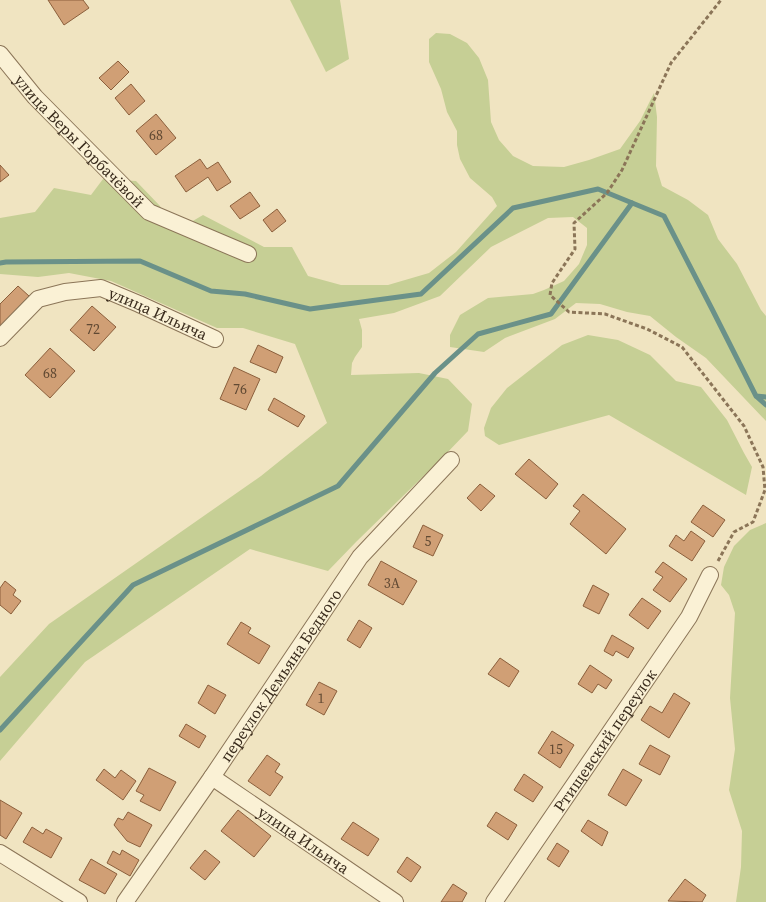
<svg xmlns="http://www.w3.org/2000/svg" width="766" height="902" font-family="'Source Serif 4',serif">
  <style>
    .green { fill: #c6cf95 }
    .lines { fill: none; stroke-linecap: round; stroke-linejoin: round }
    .stream { stroke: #6a9189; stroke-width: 5 }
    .building { fill: #d09f75; stroke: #8b5f3c }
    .minor-casing { stroke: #8b7558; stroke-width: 18 }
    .path { stroke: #8b7558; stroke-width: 3; stroke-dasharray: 4 2.5; stroke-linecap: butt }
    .minor { stroke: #faf1d5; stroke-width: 16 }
    .labels { text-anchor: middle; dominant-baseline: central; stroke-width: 5; stroke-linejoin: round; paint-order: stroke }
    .number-label { font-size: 14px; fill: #604933 }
    .street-label { font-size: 16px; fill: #3a2c1d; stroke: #f7eed1 }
  </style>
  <rect width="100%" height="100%" fill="#f0e4c1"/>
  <!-- green -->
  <g class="green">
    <path d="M290 0H340L349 59 326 72Z"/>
    <path d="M436 33 450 34 467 43 479 58 488 80 491 122 499 140 513 156 533 166 564 167 589 160 620 149 640 121 654 93 657 117 656 166 662 186 688 200 708 215 718 239 737 264 761 310 766 316V421L706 358 676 337 650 316 627 312 600 304 576 303 555 319 505 338 484 352 450 347V335L460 315 488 298 533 294 544 290 564 281 579 264 587 245V228L573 217 548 218 491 247 440 296 394 313 359 319 362 330V347L355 357 352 363 351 375 419 373 448 379 472 404 468 431 444 456 356 542 328 571 250 549 85 662 0 761V677L49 624 261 476 327 423 295 344 243 328H217L111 281 69 273 38 277 0 274V218L35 212 54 188 91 195 103 179 136 181 160 206 174 232 203 215 264 247H292L308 276 341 285H388L429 273 456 252 497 206 492 197 470 178 460 159 457 145V131L447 112 441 89 429 62V39Z"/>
    <path d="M588 335 618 340 650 355 676 381 701 387 727 420 744 453 752 467 746 495 609 415 499 445 485 436 484 428 491 408 507 388 562 345Z"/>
    <path d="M766 523V902H736L741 867 742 831 729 790 735 749 730 698 735 613 729 595 721 585 724 567 734 546 750 530Z"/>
  </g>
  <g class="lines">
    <!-- stream -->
    <g class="stream">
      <path d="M0 263 6 262 140 261 211 291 245 294 310 309 421 294 513 208 598 189 664 216 712 309 756 396 766 397"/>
      <path d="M757 397 766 405"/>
      <path d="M0 730 133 585 338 486 435 373 478 334 551 314 632 203"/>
    </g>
  </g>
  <!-- building -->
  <g class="building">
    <path d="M48 0H83L89 8 64 25Z"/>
    <path d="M118 61 129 72 111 90 99 78Z"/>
    <path d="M131 84 145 101 129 115 115 98Z"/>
    <path d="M156 114 176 138 156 155 136 131Z"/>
    <path d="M200 159 207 169 218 162 231 182 217 191 208 177 186 192 175 176Z"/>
    <path d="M0 165 9 175 0 182Z"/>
    <path d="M250 192 260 206 240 219 230 206Z"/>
    <path d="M277 209 286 221 272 232 263 220Z"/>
    <path d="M18 286 29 296 0 327V304Z"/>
    <path d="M92 306 116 327 94 351 70 330Z"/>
    <path d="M258 345 283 357 276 373 250 362Z"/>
    <path d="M50 348 75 371 50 398 25 375Z"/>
    <path d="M234 367 260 379 246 410 220 399Z"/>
    <path d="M274 398 305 416 298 427 268 410Z"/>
    <path d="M529 459 558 484 546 499 515 474Z"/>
    <path d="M480 484 495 496 481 511 467 498Z"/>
    <path d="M583 494 626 529 606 554 570 524 580 511 573 506Z"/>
    <path d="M703 505 725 520 713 537 691 522Z"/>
    <path d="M423 525 443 535 433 556 413 547Z"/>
    <path d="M691 531 705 541 692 561 669 546 676 535 684 541Z"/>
    <path d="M381 561 417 581 403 605 368 585Z"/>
    <path d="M663 562 687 579 670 602 653 590 663 577 655 572Z"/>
    <path d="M5 581 16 590 13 595 21 601 11 614 0 605V588Z"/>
    <path d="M593 585 609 594 599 614 583 606Z"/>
    <path d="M642 598 661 611 648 629 629 615Z"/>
    <path d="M359 620 372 628 360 648 347 640Z"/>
    <path d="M241 622 251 628 248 633 270 646 259 664 227 644Z"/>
    <path d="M612 635 634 648 628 658 616 651 613 656 604 651Z"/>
    <path d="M500 658 519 671 509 687 488 674Z"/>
    <path d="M590 665 612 680 606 689 598 684 592 693 578 684Z"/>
    <path d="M319 682 337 691 324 715 306 705Z"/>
    <path d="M208 685 226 695 215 714 198 703Z"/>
    <path d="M674 693 690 703 669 738 641 720 650 706 662 713Z"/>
    <path d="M186 724 206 736 199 748 179 736Z"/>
    <path d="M552 731 574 745 560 768 538 753Z"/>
    <path d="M650 745 670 756 660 775 639 764Z"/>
    <path d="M267 755 280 764 275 772 283 777 270 796 248 781Z"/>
    <path d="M149 768 176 782 160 811 140 801 144 795 136 791Z"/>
    <path d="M104 769 115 778 121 770 136 781 123 800 96 780Z"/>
    <path d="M623 769 642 780 626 806 608 795Z"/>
    <path d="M524 774 543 787 533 802 514 790Z"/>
    <path d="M0 800 22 813 6 839 0 835Z"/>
    <path d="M238 810 271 836 254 857 221 831Z"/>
    <path d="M128 812 152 825 140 847 127 841 114 825 118 818 123 820Z"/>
    <path d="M496 812 517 825 508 840 487 826Z"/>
    <path d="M588 820 608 832 602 846 581 831Z"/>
    <path d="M353 822 379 839 368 856 341 839Z"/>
    <path d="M32 827 43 834 46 829 62 838 51 858 23 842Z"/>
    <path d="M557 843 569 851 559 867 547 859Z"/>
    <path d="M122 850 139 860 130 876 107 863 113 851 120 855Z"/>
    <path d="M205 850 220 862 205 880 190 868Z"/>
    <path d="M407 857 421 867 411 882 397 872Z"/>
    <path d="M91 859 117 874 105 894 79 880Z"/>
    <path d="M685 879 706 895 702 902 668 901Z"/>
    <path d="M453 884 467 893 462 902H441Z"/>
  </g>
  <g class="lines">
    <!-- minor casing -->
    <g class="minor-casing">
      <g id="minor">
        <path id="s1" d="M0 54 35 97 149 212 248 254"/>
        <path id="s2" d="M0 338 38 299 65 292 101 288 139 304 215 339"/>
        <path id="s3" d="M212 777 395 902"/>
        <path d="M0 853 79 902"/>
        <path id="s4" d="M125 902 212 777 360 557 451 460"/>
        <path id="s5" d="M494 902 689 617 710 575"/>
      </g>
    </g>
    <!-- path -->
    <path class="path" d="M718 561 734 532 753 522 765 490 763 467 744 426 682 347 647 329 605 314 569 312 550 295 552 283 575 249 574 223 607 193 622 170 671 63 721 0"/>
    <!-- minor -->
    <use href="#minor" class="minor"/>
  </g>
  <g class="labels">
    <!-- number labels -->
    <g class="number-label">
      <text x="156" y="135">68</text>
      <text x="93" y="329">72</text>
      <text x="50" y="373">68</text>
      <text x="240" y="389">76</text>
      <text x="428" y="541">5</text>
      <text x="392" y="583">3А</text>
      <text x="321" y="698">1</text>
      <text x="556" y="749">15</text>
    </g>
    <!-- street labels -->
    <g class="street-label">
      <text stroke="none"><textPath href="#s1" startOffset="118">улица Веры Горбачёвой</textPath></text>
      <text stroke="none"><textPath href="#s2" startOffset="181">улица Ильича</textPath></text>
      <text stroke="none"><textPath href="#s4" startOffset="275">переулок Демьяна Бедного</textPath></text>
      <text stroke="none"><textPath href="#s5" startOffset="196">Ртищевский переулок</textPath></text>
      <text stroke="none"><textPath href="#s3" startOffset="111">улица Ильича</textPath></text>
    </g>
  </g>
</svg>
